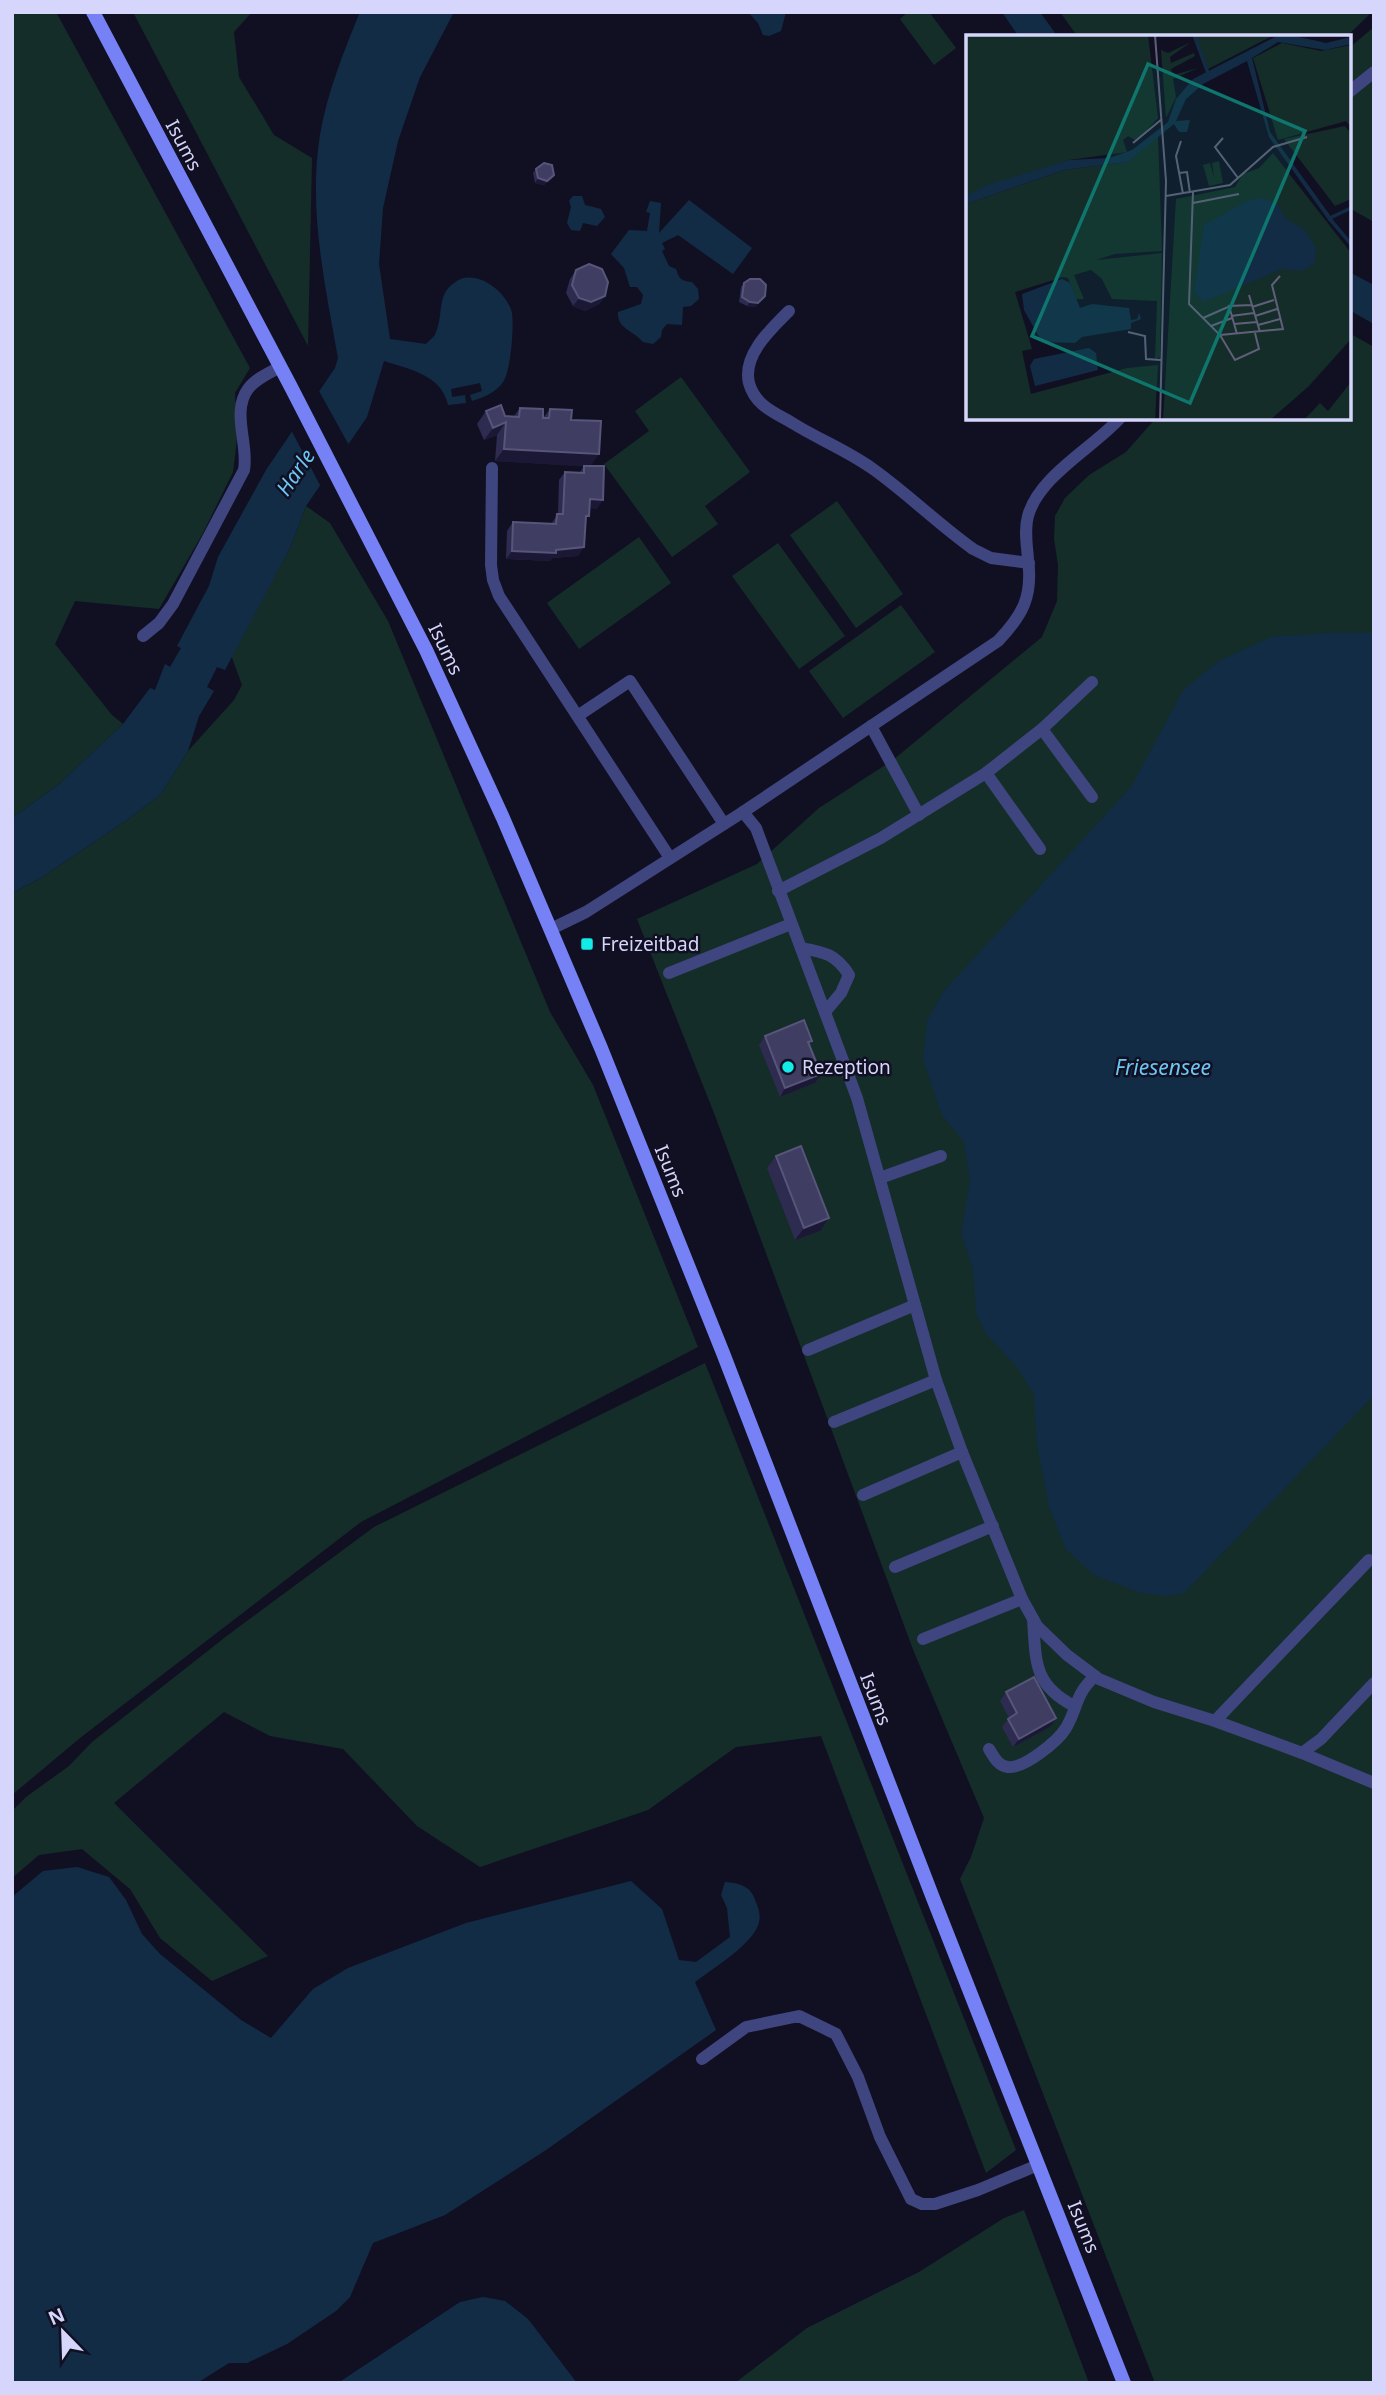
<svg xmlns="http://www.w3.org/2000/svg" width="1386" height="2395" font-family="'Noto Sans',sans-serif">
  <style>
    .green { fill: #142d29 }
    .water { fill: #122c46 }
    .pier { fill: #111023 }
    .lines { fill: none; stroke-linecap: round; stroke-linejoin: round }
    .lane { stroke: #3f457f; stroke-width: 12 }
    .secondary { stroke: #7581f4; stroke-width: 14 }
    .wall { fill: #2e2b50 }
    .shaded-wall { fill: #1b1836 }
    .building { fill: #403d62; stroke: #57557a; stroke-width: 2 }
    .poi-dot { fill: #13ebe6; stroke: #111023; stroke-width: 2.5 }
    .labels { text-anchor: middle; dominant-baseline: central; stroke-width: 5; stroke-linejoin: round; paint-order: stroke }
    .street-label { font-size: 19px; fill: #d6d6fc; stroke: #111023 }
    .poi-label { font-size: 19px; fill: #d6d6fc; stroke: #111023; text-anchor: start }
    .water-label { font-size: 21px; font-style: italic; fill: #6cc6f3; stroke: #111023 }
    .inset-river { fill: none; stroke: #122c46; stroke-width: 3.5 }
    .inset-road { fill: none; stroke: #605f7a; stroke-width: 2 }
    .view { fill: #0f766e; fill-opacity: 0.15; stroke: #0f766e; stroke-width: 3.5 }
    .inset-edge { fill: none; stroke: #d6d6fc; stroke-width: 3.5 }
  </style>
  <rect width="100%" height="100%" fill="#111023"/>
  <!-- green -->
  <g class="green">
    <path d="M12 12H56L250 368 235 393 237 439 233 472 203 533 159 609 75 601 55 644 112 715 123 724 58 785 12 818Z"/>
    <path d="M133 12H252L234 32 239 77 274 135 312 158 308 346Z"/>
    <path d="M908 12H929L956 48 934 65 900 19Z"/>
    <path d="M1060 12H1372L1346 37H1078Z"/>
    <path d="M1374 27V222L1349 208V48Z"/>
    <path d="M1349 333 1374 347V2383H1155L960 1879 971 1857 984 1818 914 1652 714 1113 637 919 757 864 819 808 893 760 1042 637 1057 601 1058 565 1054 539 1055 516 1065 498 1089 475 1126 452 1156 418H1349Z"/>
    <path d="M681 377 750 472 705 506 718 524 672 557 604 464 649 431 635 411Z"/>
    <path d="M837 501 903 594 856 628 790 535Z"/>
    <path d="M306 506 330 523 388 621 550 1012 593 1085 698 1347 361 1522 80 1738 12 1795V893L41 878 131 817 161 794 188 751 234 700 242 685 231 655 290 548Z"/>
    <path d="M639 537 671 583 579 649 547 603Z"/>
    <path d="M778 543 845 636 799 669 732 576Z"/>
    <path d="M901 605 935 652 843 718 809 671Z"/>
    <path d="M705 1363 1016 2150 986 2173 821 1736 736 1747 648 1810 480 1867 417 1826 343 1749 270 1736 224 1712 114 1803 268 1956 212 1981 160 1938 130 1889 82 1849 39 1855 12 1878V1811L26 1797 69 1766 92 1742 228 1635 374 1527Z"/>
    <path d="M1024 2210 1089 2383H735L807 2328 919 2272 1004 2218Z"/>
  </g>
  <!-- water -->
  <g class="water">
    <path d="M360 12H454L420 77 398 141 383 208 379 264 390 339 426 344C429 340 435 337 436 332 444 314 436 296 454 283 474 266 507 291 512 313 514 326 511 371 503 382 496 393 483 397 472 401L470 395 482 391 480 383 451 389 452 397 465 395 466 403 448 405C442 375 409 369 384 361L367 417 306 506 290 548 225 670 217 667 207 687 214 691 199 716 188 751 161 794 131 817 41 878 12 893V818L58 785 123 724 150 688 155 690 165 664 170 667 181 648 177 646 209 586 218 557 266 470 335 368 338 358C325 285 308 209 320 135 327 93 344 51 360 12Z"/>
    <path d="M748 12H786L781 31 769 36 763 35 758 23Z"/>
    <path d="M1002 12H1040L1058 37H1019Z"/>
    <path d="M573 196H582L585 205 601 209 605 217 597 226 583 223 580 231 571 230 567 223 571 207 569 201Z"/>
    <path d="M689 200 752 248 733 274 678 235 662 243 665 249 662 251 669 266 676 269C679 278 680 281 692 282L698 289 699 299 691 306 683 307 682 325 667 324 662 330 661 337 653 344 643 342C633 330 617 329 618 312L641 304 643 295 637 287H630L624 268 611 254 629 230 647 231 650 213 646 212 650 201 661 203 659 233Z"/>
    <path d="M1349 272 1374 285V324L1349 310Z"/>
    <path d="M1329 633H1374V1395L1184 1593 1166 1596 1141 1593 1094 1575 1066 1549 1049 1507 1037 1443 1034 1395 1018 1368 986 1334 976 1312 973 1268 961 1233 970 1181 964 1142 942 1115 923 1060 927 1021 943 992 1131 787 1184 689 1219 661 1271 637Z"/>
    <path d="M77 1867 109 1877 126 1900 142 1934 160 1954 241 2020 271 2038 313 1989 348 1968 466 1923 631 1881 662 1909 679 1960 696 1962 730 1937 727 1908 721 1895 725 1882C739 1883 751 1886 755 1900 758 1907 761 1914 759 1922 755 1943 712 1969 695 1982L716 2030 546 2150 445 2215 373 2243 350 2297 336 2311 287 2344 247 2363H229L197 2383H12V1897L43 1871Z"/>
    <path d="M483 2297 505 2301 528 2319 577 2383H338L460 2302Z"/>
  </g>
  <!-- pier -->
  <path class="pier" d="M318 389 350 447 322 489 290 428Z"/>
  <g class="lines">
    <!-- lane -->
    <g class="lane">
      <path d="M1349 92 1374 72"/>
      <path d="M789 311C772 328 742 355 749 383 755 406 776 413 794 424 820 440 848 451 873 469 908 494 938 524 973 549L991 558 1029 563"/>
      <path d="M492 468 491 565 493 580 499 596 670 858"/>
      <path d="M143 636 159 623 173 604 244 470C249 445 231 412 248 389 255 379 269 373 280 367"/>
      <path d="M579 715 630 681 724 824"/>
      <path d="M871 726 919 815"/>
      <path d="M1042 729 1092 797"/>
      <path d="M986 773 1040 849"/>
      <path d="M743 812 756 828 857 1098 936 1380 962 1452 1022 1599 1037 1626 1067 1655 1099 1679 1154 1702 1215 1721 1302 1753 1374 1783"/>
      <path d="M778 891 881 838 986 773 1042 729 1092 682"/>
      <path d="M551 929 586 912 743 812 998 641C1023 615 1033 596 1028 559 1027 544 1024 531 1028 516 1039 476 1093 448 1120 418"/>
      <path d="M801 948C824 952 836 954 849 975L841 993 825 1012"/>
      <path d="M669 973 791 924"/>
      <path d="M880 1178 941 1156"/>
      <path d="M808 1350 915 1305"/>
      <path d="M834 1422 936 1380"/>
      <path d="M863 1495 962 1452"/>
      <path d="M895 1567 993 1526"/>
      <path d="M1033 1619C1036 1661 1033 1685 1074 1706"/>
      <path d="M923 1639 1022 1599"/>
      <path d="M1215 1721 1369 1560"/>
      <path d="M989 1749C994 1757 998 1766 1008 1767 1024 1769 1058 1741 1066 1728 1079 1705 1074 1696 1095 1676"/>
      <path d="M1302 1753 1321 1739 1374 1683"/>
      <path d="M702 2059 746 2027 799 2016 836 2034 858 2077 880 2137 911 2199 922 2204H935L978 2190 1038 2165"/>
    </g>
    <!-- secondary -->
    <path class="secondary" d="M93 12 291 387 426 650 503 818 601 1048 723 1353 933 1898 1124 2383"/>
  </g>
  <!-- wall -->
  <g class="wall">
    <path d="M536 169 554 175 551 179 544 185 535 183 533 173Z"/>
    <path d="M576 270 605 296 599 304 585 311 573 306 566 293 570 279Z"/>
    <path d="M744 283 765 296 755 307 747 306 739 302 741 287Z"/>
    <path d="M520 408 543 418 550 409 571 420 591 466 597 509 590 508 585 521 578 556 552 558 550 561 506 559 507 531 513 522 551 524 558 514 559 480 565 472H580L584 466 495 461 497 435 484 440 477 424 486 411 505 416H514Z"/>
    <path d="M765 1036 809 1045 815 1083 780 1097 759 1045Z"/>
    <path d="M776 1156 820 1231 795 1240 767 1168Z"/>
    <path d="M1006 1692 1050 1727 1013 1747 1002 1727 1009 1718 1000 1701Z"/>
  </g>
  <!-- shaded-wall -->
  <g class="shaded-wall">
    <path d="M554 175 551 179 544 185 535 183 538 178Z"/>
    <path d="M605 296 599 304 585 311 573 306 579 298Z"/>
    <path d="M765 296 755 307 747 306 750 302Z"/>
    <path d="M506 422 497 435 484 440 493 428Z"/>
    <path d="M504 449 599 454 590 467 495 461Z"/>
    <path d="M590 499 603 500 597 509 584 508Z"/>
    <path d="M584 547 578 556 552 558 550 561 506 559 512 551 556 550Z"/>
    <path d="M821 1074 815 1083 780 1097 785 1088Z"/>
    <path d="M829 1218 820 1231 795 1240 804 1228Z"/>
    <path d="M1056 1718 1050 1727 1013 1747 1019 1739Z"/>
  </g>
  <!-- building -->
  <g class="building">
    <path d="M544 163 552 165 554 175 547 181 538 178 536 169Z"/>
    <path d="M589 264 602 269 608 282 605 296 591 302 579 298 572 285 576 270Z"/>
    <path d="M750 279H760L766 285 765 296 758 303 750 302 742 297 744 283Z"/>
    <path d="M501 405 505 416 519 417 520 408 543 409V418H549L550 409 572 410 571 420 601 421 599 454 504 449 506 422 493 428 486 411Z"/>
    <path d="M584 466H604L603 500 590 499 589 516H586L584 547 556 550V553L512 551 513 522 556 524 557 514H563L565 472 584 473Z"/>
    <path d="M804 1020 812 1041 808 1042 821 1074 785 1088 765 1036Z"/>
    <path d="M801 1146 829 1218 804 1228 776 1156Z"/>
    <path d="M1034 1677 1056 1718 1019 1739 1008 1719 1017 1713 1006 1692Z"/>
  </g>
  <!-- markers -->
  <g class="poi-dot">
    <rect x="580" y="937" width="14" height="14" rx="3.5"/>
    <circle cx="788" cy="1067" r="7"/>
  </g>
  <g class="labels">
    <!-- street labels -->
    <g class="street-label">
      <text transform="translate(184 145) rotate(62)">Isums</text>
      <text transform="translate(446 649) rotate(64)">Isums</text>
      <text transform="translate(671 1171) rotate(68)">Isums</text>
      <text transform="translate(876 1699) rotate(69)">Isums</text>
      <text transform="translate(1084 2227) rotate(68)">Isums</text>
    </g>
    <!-- poi labels -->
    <g class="poi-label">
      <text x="601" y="944">Freizeitbad</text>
      <text x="802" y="1067">Rezeption</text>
    </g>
    <!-- water labels -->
    <g class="water-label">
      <text transform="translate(295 472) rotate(-56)">Harle</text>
      <text x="1163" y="1067">Friesensee</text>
    </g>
  </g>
  <!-- overview -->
  <g transform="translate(966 35)">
    <rect width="385" height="385" fill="#111023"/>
    <path d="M0 0H182L192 83 171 106 162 101 157 105 161 117 103 125 0 161ZM229 0H308L242 34ZM225 7 204 22 205 28 228 18 229 21 205 34 207 40 232 33 207 44 210 62 200 83 195 15 202 18ZM316 8 355 16 385 10V92L380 86 312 105 287 23ZM379 91 385 99V164L369 171 318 104ZM192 101 196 216 149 219 130 225 196 218 194 322 189 324 191 266 146 264 136 244 125 235 108 240 118 264H110L102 243 97 242 49 257 66 314 56 316 65 359 161 333 192 330 189 385H0V169L98 135 162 127ZM307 118 385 218V304L343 351 304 385H197L210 164 269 152 277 139 293 133ZM253 126 257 148 243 151 237 130 244 128 248 143 246 128ZM385 347V385H338L354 368 362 376Z" fill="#142d29"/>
    <path d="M324 0 360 8 385 2V9L359 15 312 7 286 23 304 97 366 183 363 186 303 102 281 26 237 49 220 64 210 86 224 85 221 97H213L208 89 162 127 98 135 0 169V161L24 149 103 125 143 123 166 115 202 87 210 64 227 44 309 2ZM296 163 310 168 320 184 338 194 350 213 349 228 336 236 316 234 237 267 228 257 238 190 283 165ZM96 244 104 248 114 273 126 269 163 273 165 285 171 284 173 278 175 284 165 288V294L116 302 109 308 76 307 58 275 56 259ZM123 313 130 318 132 335 69 351 64 331 68 324Z" fill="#122c46"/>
    <path class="inset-river" d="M228 0 242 38M363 183 385 209M364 183 385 173"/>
    <path class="inset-road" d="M189 0 200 146 194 385M257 103 249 112 272 143M215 106 210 121 217 159M167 108 196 84M213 138 221 137 224 158M227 157 223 269 254 300 269 325 293 314 289 298M200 161 264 150 307 112 341 102M227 168 273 159M283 260 294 297M286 272 308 265M265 281 288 278M289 281 311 274M237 283 262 272M268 289 291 287M292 290 314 284M245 291 266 283M162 297 179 301 180 324 195 325M271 299 263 271 286 270M254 300 317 294 306 250 314 241"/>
    <path class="view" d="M182 29 339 96 224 368 66 301Z"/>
    <rect width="385" height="385" class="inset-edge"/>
  </g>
  <!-- border -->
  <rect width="1386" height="2395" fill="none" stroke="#d6d6fc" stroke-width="28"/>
  <!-- north arrow -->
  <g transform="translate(63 2332) rotate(337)" stroke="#111023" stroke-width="5" paint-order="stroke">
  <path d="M0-5L12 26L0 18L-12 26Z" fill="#d6d6fc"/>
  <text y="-10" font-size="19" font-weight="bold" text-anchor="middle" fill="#d6d6fc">N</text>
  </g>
</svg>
